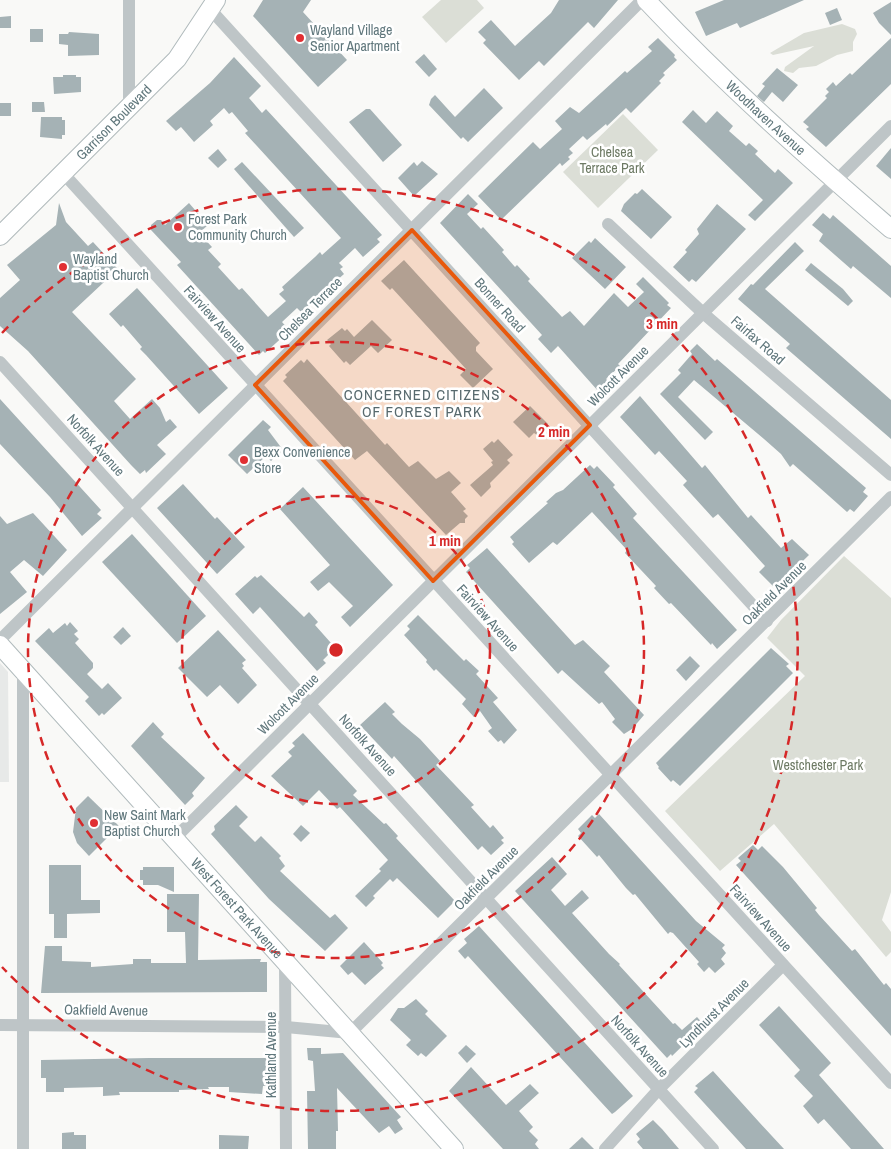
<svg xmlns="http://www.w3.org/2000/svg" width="891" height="1149" font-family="'Archivo Narrow',sans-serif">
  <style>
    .built { fill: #e7e9e8 }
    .green { fill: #dbded6 }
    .building { fill: #a5b2b5 }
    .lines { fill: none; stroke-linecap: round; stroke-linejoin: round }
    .secondary-casing { stroke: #b0babc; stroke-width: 20 }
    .street { stroke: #bec5c7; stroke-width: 12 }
    .secondary { stroke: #fff; stroke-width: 18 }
    .marked { fill: #e8590c; fill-opacity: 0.2; stroke: #e8590c; stroke-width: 4; stroke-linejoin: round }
    .ring { fill: none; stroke: #d62828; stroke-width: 2.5; stroke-dasharray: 9 6 }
    .poi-dot { fill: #e12f33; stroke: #fff; stroke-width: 2 }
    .labels { text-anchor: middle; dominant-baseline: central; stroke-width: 5; stroke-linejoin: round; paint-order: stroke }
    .poi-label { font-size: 14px; fill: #60777c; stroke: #fff; text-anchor: start }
    .street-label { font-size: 14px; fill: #60777c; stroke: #fff }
    .park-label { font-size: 14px; fill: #6d7a64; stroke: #fff }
    .neighbourhood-label { font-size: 15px; letter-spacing: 1px; fill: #57696d; stroke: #fff }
    .centre { fill: #d62828; stroke: #fff; stroke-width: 2.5 }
    .ring-label { font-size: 15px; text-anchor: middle; font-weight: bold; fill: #d62828; stroke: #fff; stroke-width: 5; stroke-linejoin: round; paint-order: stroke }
  </style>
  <rect width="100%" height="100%" fill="#f9f9f7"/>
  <!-- built -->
  <path class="built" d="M0 663 8 672 9 782H0Z"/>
  <!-- green -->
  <g class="green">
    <path d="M441 0H477L484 8 446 43 422 17Z"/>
    <path d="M842 24 855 29 857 34 853 42V51L837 55 816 66 799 68 793 73 784 71 785 67 814 46 773 55 770 53 804 33Z"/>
    <path d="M623 114 658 150 598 208 563 172Z"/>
    <path d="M844 556 891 598V892L882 920 891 932V952L886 957 774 824 720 871 665 811 805 676 767 638 781 620Z"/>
  </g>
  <!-- building -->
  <g class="building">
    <path d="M263 0H311L303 12 347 60 318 87 253 16Z"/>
    <path d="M559 0H618L594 28 588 22 544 66 539 61 519 80 483 43 486 40 478 32 491 20 515 46 551 13Z"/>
    <path d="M724 0H804L740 28 737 23 706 36 695 12Z"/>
    <path d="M891 2V35L879 23 873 13Z"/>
    <path d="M837 8 842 20 830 25 825 13Z"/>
    <path d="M11 16V28H0V17Z"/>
    <rect x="30" y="29" width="13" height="13"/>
    <path d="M69 32 99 34V55L68 56V45L59 44V34H68Z"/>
    <path d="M658 38 675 55 674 57 677 60 663 73 665 75 659 81 661 83 631 113 626 108 607 126 606 124 587 140 583 136 569 149 573 153 568 157 570 159 562 166 560 163 501 220 478 196 533 142 540 149 562 129 555 121 570 107 579 113 625 71 627 73 652 51 648 47Z"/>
    <path d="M891 38V84L826 147 806 129 809 127 803 122 827 98 825 96 829 92 826 89 833 82 836 86 850 73 852 75Z"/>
    <path d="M424 54 437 69 429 77 415 62Z"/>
    <path d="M234 57 261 86 249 98 262 113 266 109 382 235 377 239 380 242 363 257 355 248 339 263 343 267 340 269 344 274 301 312 297 308 282 322 289 330 287 333 265 353 263 351 259 355 177 265 181 262 151 230V225L157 220H161L165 225 189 203 208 225 199 233 212 247 208 250 221 264 218 267 239 290 242 288 268 317 286 301 279 294 284 290 282 287 315 257 320 252 322 255 341 238 245 133 248 131 232 112 229 114 224 108 210 121 213 125 194 142 181 127 176 131 166 121 210 83Z"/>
    <path d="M777 68 798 85 783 102 772 92 764 102 757 96 765 86 762 84Z"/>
    <path d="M63 75H76V77H81V92L54 94 53 77H63Z"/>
    <path d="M484 88 503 108 468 142 463 137 461 139 429 105 431 99 435 95 455 117Z"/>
    <path d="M32 102H44L45 112H32Z"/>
    <rect x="0" y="103" width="11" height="13"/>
    <path d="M366 109H370L402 145 383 162 349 122Z"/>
    <path d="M693 110 706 123 717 111 733 126 729 131 746 146 749 143 758 151 755 154 775 173 778 169 793 183 755 221 748 215 763 200 682 122Z"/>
    <path d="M41 117H62V120H65V135H62V139L40 137Z"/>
    <path d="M891 148V179L876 166Z"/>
    <path d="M218 149 227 160 218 168 208 158Z"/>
    <path d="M422 161 438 174 414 196 398 178 414 162 417 166Z"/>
    <path d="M242 162 304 228 294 237 234 169Z"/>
    <path d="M642 189 672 217 651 239 621 211 624 204 635 193 637 194Z"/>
    <path d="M468 194 478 204 467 214 481 229 483 227 504 250 502 252 515 267 517 265 530 279 528 281 562 317 570 311 584 326 614 293 628 307 644 292 636 284 643 277 669 303 667 305 671 308 618 364 620 366 606 379 609 382 599 392 558 346 551 353 538 339 542 335 440 223Z"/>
    <path d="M59 203 66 222 88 246 93 242 118 269 72 312 136 379 114 401 130 419 152 399 160 408 166 422 170 419 177 427 157 445 166 454 146 473 145 470 140 474 131 465 28 351 0 326V298L20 280 7 265 56 225Z"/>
    <path d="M717 204 746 229 696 282 692 279 689 282 673 267 687 252 685 250 699 234 697 229Z"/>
    <path d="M823 213 830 219 833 215 891 266V298L853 266 851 269 819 241 823 234 812 225Z"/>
    <path d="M595 238 626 267 605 289 572 258 589 241 591 243Z"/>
    <path d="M795 242 804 251 765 289 891 400V439L786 348 790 344 738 299 751 284 753 285Z"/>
    <path d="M404 260 480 343 476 347V351L493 369 473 388 460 375 466 369 392 288 390 290 381 281Z"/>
    <path d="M811 263 843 289 853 301 848 306 805 270Z"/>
    <path d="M137 288 228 388 199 414 146 355 140 349 142 347 123 325 121 327 109 314Z"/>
    <path d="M372 320 392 340 378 353 371 346 350 365 346 361 344 363 329 346 331 344 327 340 342 328 345 331 347 329 354 337Z"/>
    <path d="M697 344 715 361 717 359 866 488 863 492 868 496 854 512 850 509 847 512 793 464 790 467 781 454 764 439 694 380 678 397 713 432 705 440 660 394 681 373 678 370 692 354 690 351Z"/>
    <path d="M307 359 385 445 387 443 409 467 418 461 436 479 449 471 461 483 451 492 466 509 463 511 468 516 465 519V523H460L446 535 367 451 355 460 283 381 287 377 285 375 301 360 304 363Z"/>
    <path d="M640 396 702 468 705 465 748 518 751 515 781 548 792 539 809 555 775 588 759 572 765 566 718 514 713 518 683 485 687 481 659 451 655 455 620 417Z"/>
    <path d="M0 399 101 510 97 514 102 518 82 536 50 497 0 444Z"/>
    <path d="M530 406 548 424 537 435 534 433 529 438 513 422Z"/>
    <path d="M263 420 271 427 268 430 283 450 271 461 266 456 247 474 228 455Z"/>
    <path d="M498 439 513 455 507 460 510 463 490 483 491 487 481 497 470 485 493 465 491 462 493 461 483 449 492 441 494 443Z"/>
    <path d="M590 465 594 469 597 466 615 485 613 487 637 514 633 518 737 630 717 649 712 643 711 645 671 603 669 604 654 588 656 586 625 553 627 550 592 512 557 545 553 542 529 563 512 544 514 542 510 537 548 503 546 502 556 493 563 490Z"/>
    <path d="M183 484 215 519 217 517 245 547 217 574 157 508Z"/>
    <path d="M303 487 393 585 350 627 341 617 353 606 329 582 318 591 310 582 330 565 280 509Z"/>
    <path d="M33 513 67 550 43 576 24 560 10 572 27 592 0 614V516L7 524Z"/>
    <path d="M132 534 206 616 177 643 102 562Z"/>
    <path d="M487 548 575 645 583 640 610 666 604 672 644 715 632 729 624 734 612 722 615 719 602 702 599 704 562 670 558 674 466 572 470 568 467 565Z"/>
    <path d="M261 575 304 617 309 612 318 622 315 625 331 643 329 645 333 650 323 660 326 663 317 671 260 607 253 614 235 594 255 576 257 578Z"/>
    <path d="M418 615 464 661 466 659 479 671 476 674 498 698 493 702 517 730 504 744 501 740 498 742 488 731 492 728 480 711 474 717 462 704 466 699 436 669 434 671 426 662 427 660 404 635 410 629 407 626Z"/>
    <path d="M70 622 78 631 74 634 79 639 75 643 93 663V668L87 674 102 689 108 683 122 698 104 715 102 713 99 716 85 701 89 697 35 641 49 628 53 633 65 623 67 626Z"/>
    <path d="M123 627 131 636 121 645 113 637Z"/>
    <path d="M218 630 246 660 242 663 244 666 242 668 257 685 238 704 220 685 207 697 178 668Z"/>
    <path d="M771 648 789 664 786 666 793 673 680 786 673 780 671 782 658 768 659 767 656 763Z"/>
    <path d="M690 656 700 666 686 681 676 670Z"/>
    <path d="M385 702 395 712 392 714 402 724 420 739 440 761 436 765 474 805 471 807 490 828 493 825 504 838 501 840 504 843 491 855 482 846 478 850 394 756 392 759 360 725Z"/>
    <path d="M153 722 164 734 161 737 205 778 192 793 194 796 185 805 131 746Z"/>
    <path d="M303 733 357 791 353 795 384 824 386 823 398 836 396 838 455 901 438 918 397 878 393 882 390 879 373 896 375 898 366 907 355 896 381 871 379 869 388 860 340 807 337 809 319 790 303 806 271 776 292 756 288 752 295 746 292 743Z"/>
    <path d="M88 796 119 826 89 856 77 843 73 832 76 808Z"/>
    <path d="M236 805 248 817 239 826 255 842 261 836 281 856 279 858 285 866 280 871 330 918 335 914 348 928 325 951 269 899 211 834 215 830 214 826Z"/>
    <path d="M599 814 696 921 725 945 722 948 726 953 721 959 725 964 715 973 709 967 704 972 697 964 699 962 673 933 670 932 668 934 635 894 633 895 626 888 599 855 597 857 578 836 581 833 578 829 592 815 595 818Z"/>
    <path d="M301 825 310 833 301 842 293 834Z"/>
    <path d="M753 845 758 850 762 846 783 867 817 908 815 910 819 915 852 951 855 949 884 985 886 983 891 989V1036L736 865 741 861 738 858Z"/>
    <path d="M552 857 567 874 551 890 565 906 582 890 589 898 572 913 609 954 620 964 619 965 673 1024 675 1023 682 1030 697 1017 704 1025 672 1056 671 1054 667 1058 515 891Z"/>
    <path d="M49 865H81V900H100V913L67 914V938H54V914H49Z"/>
    <path d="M143 867H174V892L158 885H143V880H140V870H143Z"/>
    <path d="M167 894H199L198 960 261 959 260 962H267V992L41 993 45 946H62V961L91 962V967L133 964V959H151V963H186L185 932H167Z"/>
    <path d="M479 926 633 1096 615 1112 612 1114 600 1101 468 956 465 959 458 951 467 943 464 939Z"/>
    <path d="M364 942 383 963 381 965 384 968 365 985 352 972 348 975 340 966Z"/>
    <path d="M416 999 428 1011 425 1014 447 1036 426 1057 421 1053 418 1056 406 1045 411 1040 390 1020 398 1008H404Z"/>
    <path d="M779 1006 831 1063 819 1075 884 1149H851L824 1119 818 1124 803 1106 813 1096 794 1076 800 1070 759 1025Z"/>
    <path d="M466 1045 476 1054 467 1063 458 1053Z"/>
    <path d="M307 1048H321V1054L343 1053 401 1117 397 1120 403 1129 395 1134 389 1126 379 1133 337 1088 338 1131H336V1149H308L307 1091H315L313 1061 308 1060Z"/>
    <path d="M149 1058H271V1077H266V1086H263L262 1094 229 1092V1087H208L209 1089 179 1090V1092H119L120 1095 103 1096V1087L64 1088V1092H46V1078H41V1060Z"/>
    <path d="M471 1067 506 1105 530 1084 539 1093 519 1111 533 1127 529 1131 538 1140 535 1144 539 1149H503L449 1091Z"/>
    <path d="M713 1071 759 1122 784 1149H746L694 1092 698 1088 695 1086Z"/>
    <path d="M653 1120 662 1129 679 1149H643L637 1142 640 1139 636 1134Z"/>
    <path d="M74 1132V1135H86V1149H62V1133Z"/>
    <path d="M219 1135 249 1136 248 1149H219Z"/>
    <path d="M582 1137 594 1149H569Z"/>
  </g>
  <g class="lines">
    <!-- secondary casing -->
    <g class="secondary-casing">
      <g id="secondary">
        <path id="s1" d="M646 0C723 82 806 156 891 229"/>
        <path id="s2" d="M0 236 177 59 216 0"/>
        <path id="s3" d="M0 645 454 1149"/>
      </g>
    </g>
    <!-- street -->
    <g class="street">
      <path d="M210 9 767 621"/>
      <path d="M129 107V0"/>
      <path d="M63 173 891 1083"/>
      <path d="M608 224 703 313 891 475"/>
      <path d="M0 362 713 1149"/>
      <path d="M0 640 642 0"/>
      <path d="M23 670V1149"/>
      <path d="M175 838 891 126"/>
      <path d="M285 961 286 1149"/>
      <path d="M0 1025 286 1027 350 1033 891 497"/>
      <path d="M605 1149 659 1089 783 965"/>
    </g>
    <!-- secondary -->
    <use href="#secondary" class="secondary"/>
  </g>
  <!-- marked area -->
  <path class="marked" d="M412 230 590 425 433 581 255 385Z"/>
  <!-- distance rings -->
  <g class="ring">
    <circle cx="336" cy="650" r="154"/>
    <circle cx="336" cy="650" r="308"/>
    <path d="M2 333A461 461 0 1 1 2 967"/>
  </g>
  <!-- markers -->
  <g class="poi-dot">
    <circle cx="300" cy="38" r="5"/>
    <circle cx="178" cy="227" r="5"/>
    <circle cx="63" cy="267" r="5"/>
    <circle cx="244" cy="460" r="5"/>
    <circle cx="94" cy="823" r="5"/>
  </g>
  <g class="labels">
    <!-- poi labels -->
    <g class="poi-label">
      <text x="310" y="30">Wayland Village<tspan x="310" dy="16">Senior Apartment</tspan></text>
      <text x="188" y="219">Forest Park<tspan x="188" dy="16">Community Church</tspan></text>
      <text x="73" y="259">Wayland<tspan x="73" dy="16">Baptist Church</tspan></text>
      <text x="254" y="452">Bexx Convenience<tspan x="254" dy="16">Store</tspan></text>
      <text x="104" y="815">New Saint Mark<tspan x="104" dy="16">Baptist Church</tspan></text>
    </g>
    <!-- street labels -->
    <g class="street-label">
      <text stroke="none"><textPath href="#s1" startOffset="168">Woodhaven Avenue</textPath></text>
      <text stroke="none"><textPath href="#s2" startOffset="161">Garrison Boulevard</textPath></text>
      <text transform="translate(500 305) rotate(48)">Bonner Road</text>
      <text transform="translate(310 309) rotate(-45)">Chelsea Terrace</text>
      <text transform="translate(215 319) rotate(48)">Fairview Avenue</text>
      <text transform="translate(758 340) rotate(41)">Fairfax Road</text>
      <text transform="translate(618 376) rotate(-45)">Wolcott Avenue</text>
      <text transform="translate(96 445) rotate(48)">Norfolk Avenue</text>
      <text transform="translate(774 593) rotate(-45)">Oakfield Avenue</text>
      <text transform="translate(488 618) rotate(48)">Fairview Avenue</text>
      <text transform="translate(288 704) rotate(-45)">Wolcott Avenue</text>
      <text transform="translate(368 745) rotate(48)">Norfolk Avenue</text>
      <text transform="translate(486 878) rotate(-45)">Oakfield Avenue</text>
      <text stroke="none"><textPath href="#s3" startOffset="354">West Forest Park Avenue</textPath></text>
      <text transform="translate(761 918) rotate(48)">Fairview Avenue</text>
      <text transform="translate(106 1010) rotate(1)">Oakfield Avenue</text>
      <text transform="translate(714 1013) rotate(-45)">Lyndhurst Avenue</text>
      <text transform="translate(640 1046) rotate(48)">Norfolk Avenue</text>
      <text transform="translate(271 1055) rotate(-90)">Kathland Avenue</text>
    </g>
    <!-- park labels -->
    <g class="park-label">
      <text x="612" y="152">Chelsea<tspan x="612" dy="16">Terrace Park</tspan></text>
      <text x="818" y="765">Westchester Park</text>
    </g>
    <!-- neighbourhood labels -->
    <g class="neighbourhood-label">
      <text x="422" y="394">CONCERNED CITIZENS<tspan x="422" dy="17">OF FOREST PARK</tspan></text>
    </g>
  </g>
  <circle cx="336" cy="650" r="8" class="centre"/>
  <g class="ring-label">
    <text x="662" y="329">3 min</text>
    <text x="554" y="437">2 min</text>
    <text x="445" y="546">1 min</text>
  </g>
</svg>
